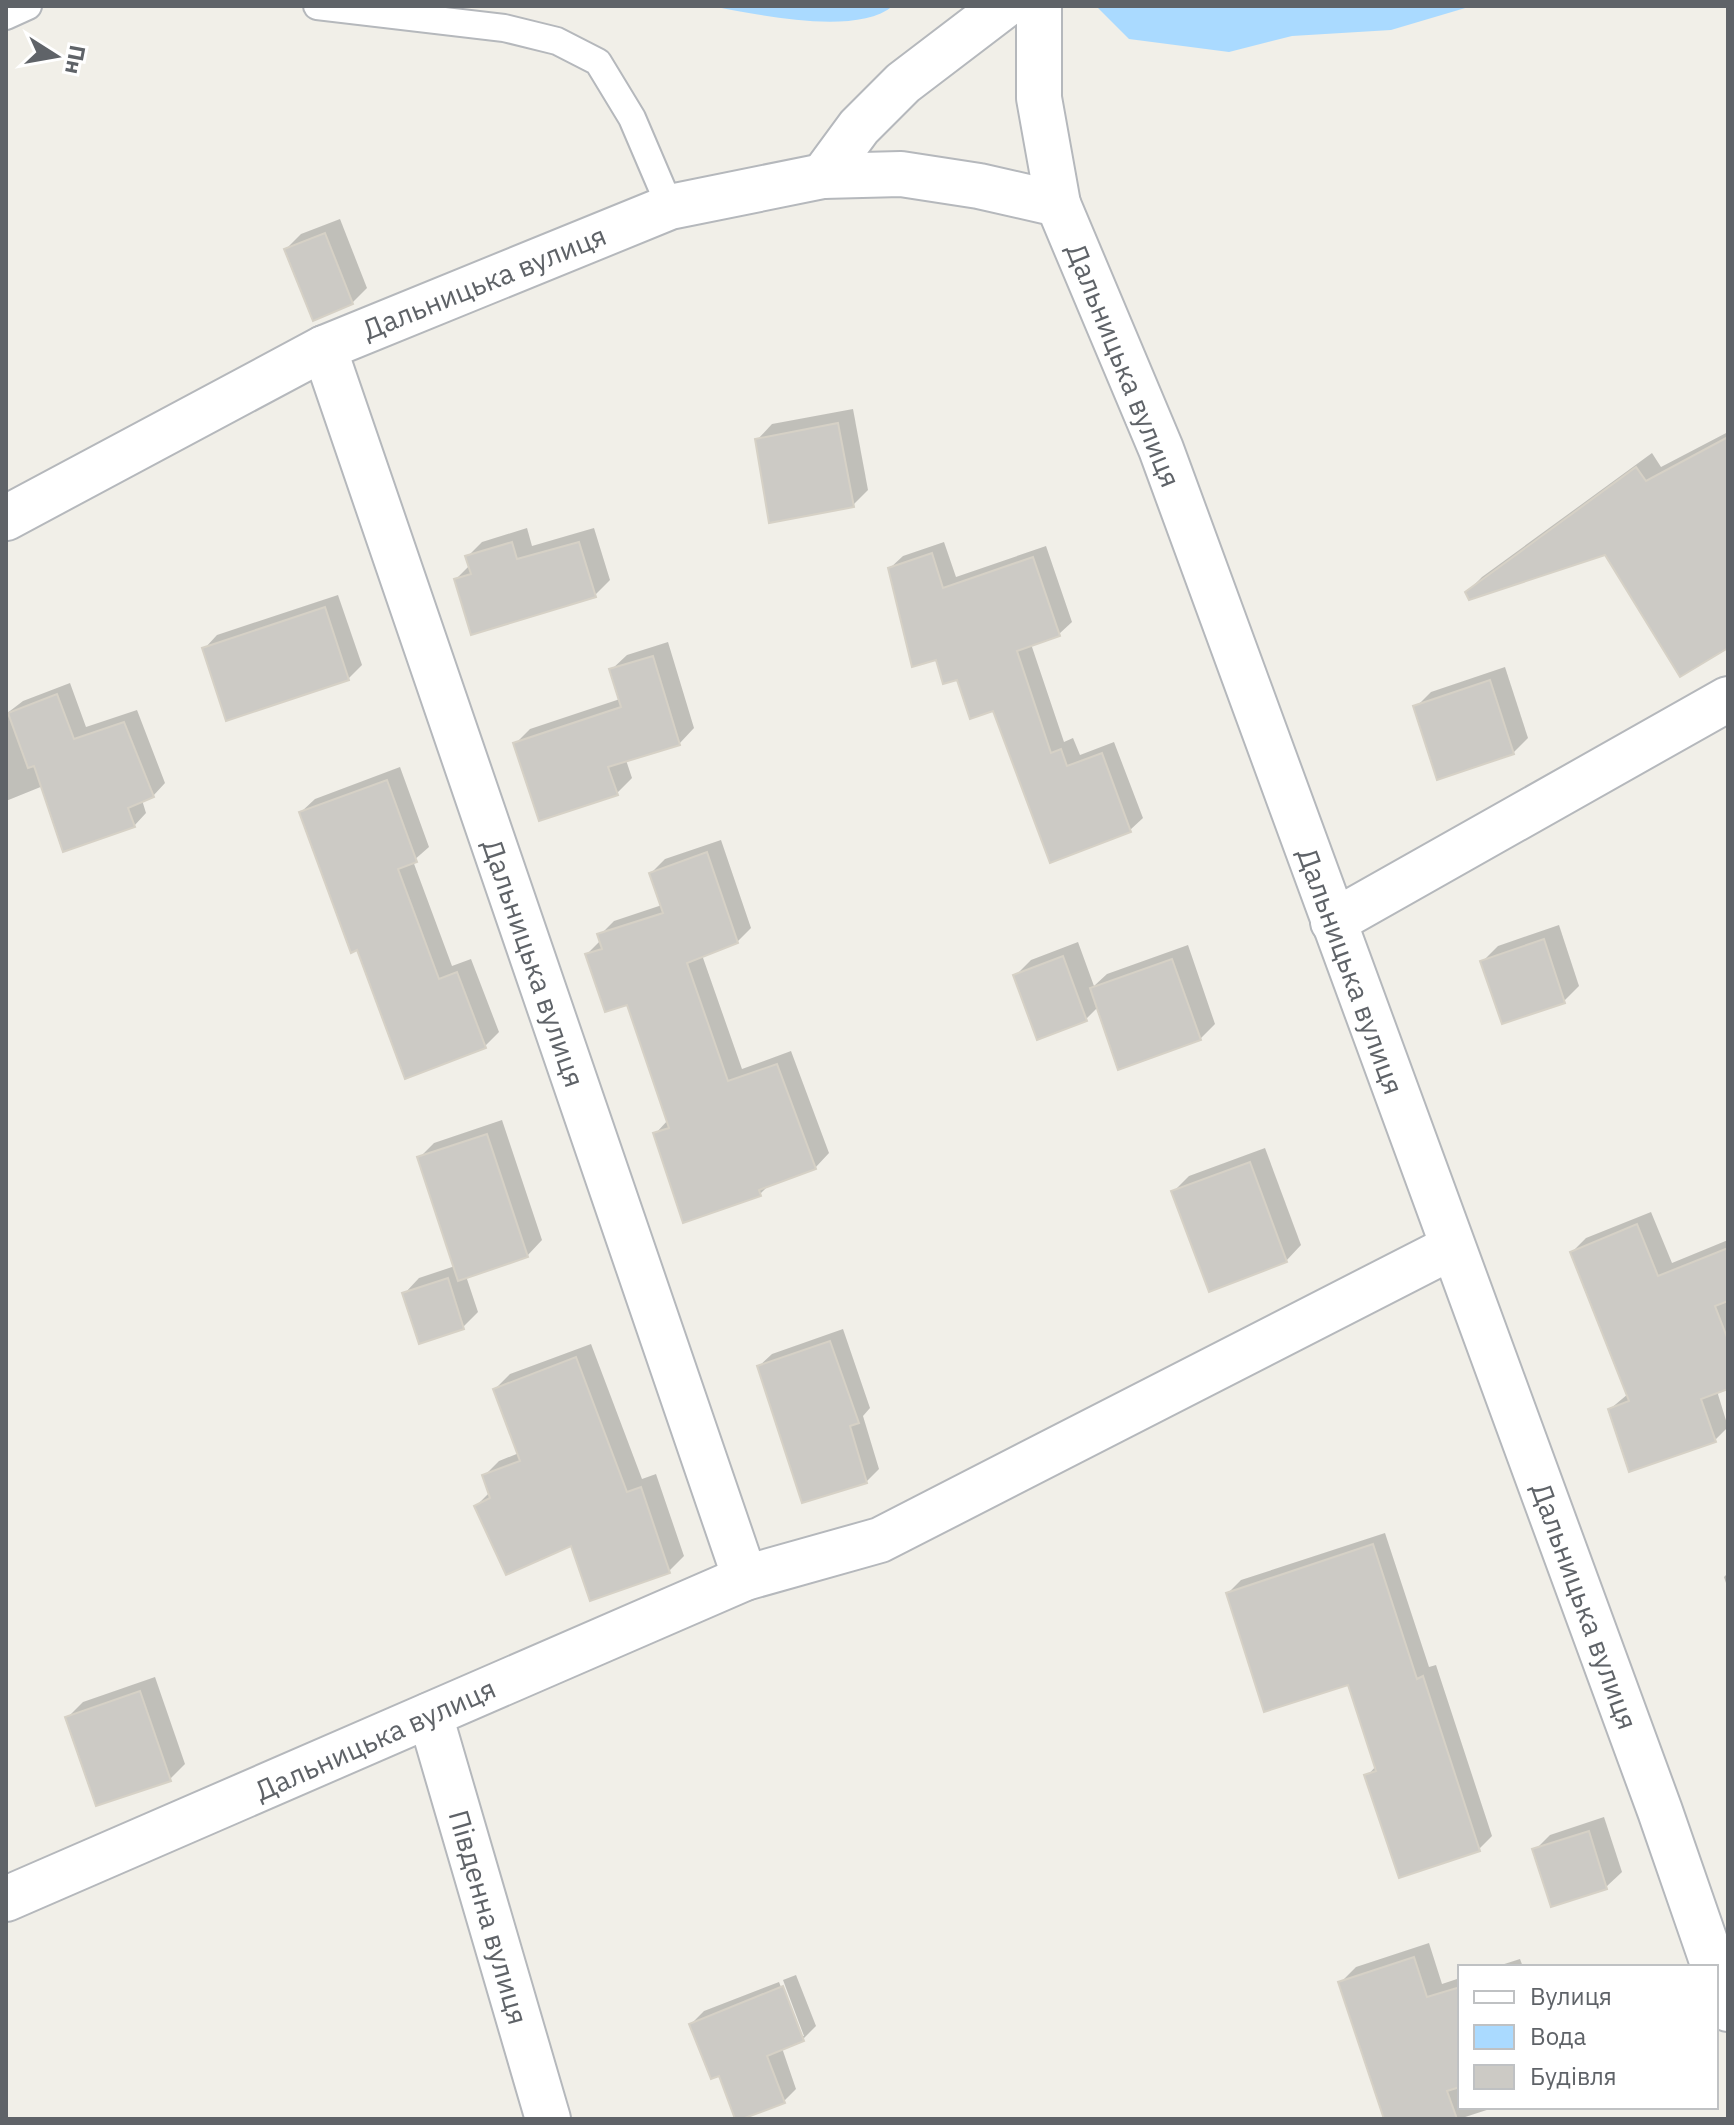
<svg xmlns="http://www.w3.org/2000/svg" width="1734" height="2125" font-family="'IBM Plex Sans',sans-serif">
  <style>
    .water { fill: #aadaff }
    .shadow { fill: #0003 }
    .building { fill: #cccac5; stroke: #d6d1c6; stroke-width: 2 }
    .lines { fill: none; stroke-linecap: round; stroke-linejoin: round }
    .service-casing { stroke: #b5b8bc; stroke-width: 30 }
    .minor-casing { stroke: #b5b8bc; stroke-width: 48 }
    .service { stroke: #fff; stroke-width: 26 }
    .minor { stroke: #fff; stroke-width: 44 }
    .labels { text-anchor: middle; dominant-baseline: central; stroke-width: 6; stroke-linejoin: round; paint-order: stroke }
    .street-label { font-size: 28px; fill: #5f6368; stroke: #fff }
  </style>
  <rect width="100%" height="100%" fill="#f1efe8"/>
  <!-- water -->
  <g class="water">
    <path d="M710 6H893C855 37 756 14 710 6Z"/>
    <path d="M1096 6H1472L1391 30 1292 36 1229 52 1129 39Z"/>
  </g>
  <!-- shadow -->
  <g class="shadow">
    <path d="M340 219 367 288 352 303 286 249 301 234Z"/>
    <path d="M853 409 868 490 853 505 757 440 772 424Z"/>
    <path d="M1728 432V646L1606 552 1467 592 1482 577 1652 453 1661 467Z"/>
    <path d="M527 528 532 546 594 528 610 580 595 595 456 579 470 565 467 557 482 542Z"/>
    <path d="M944 542 956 577 1046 546 1072 622 1059 634 1031 644 1064 742 1073 738 1080 755 1114 742 1143 818 1130 830 938 658 890 568 903 556Z"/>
    <path d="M338 595 362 665 348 679 204 649 217 635Z"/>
    <path d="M668 642 694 728 679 744 626 760 632 778 617 793 515 744 530 729 620 699 611 670 627 655Z"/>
    <path d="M1505 667 1528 738 1513 753 1416 707 1431 692Z"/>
    <path d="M70 683 86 727 137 710 165 783 153 796 142 800 146 813 134 826 43 786 6 801V714L23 701Z"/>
    <path d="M400 767 429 847 413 861 452 966 471 959 499 1032 485 1046 358 948 301 812 315 799Z"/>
    <path d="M721 840 751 928 737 942 702 955 742 1069 791 1051 829 1153 815 1168 769 1185 760 1194 655 1134 668 1120 628 1002 587 954 601 940 600 935 614 921 662 905 651 873 665 859Z"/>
    <path d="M1559 925 1579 986 1564 1001 1483 961 1498 946Z"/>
    <path d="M1078 942 1094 986 1107 974 1188 945 1215 1024 1200 1039 1098 1007 1086 1019 1016 975 1031 960Z"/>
    <path d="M502 1120 542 1240 527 1256 466 1276 478 1312 463 1327 404 1294 419 1278 455 1266 419 1158 434 1143Z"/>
    <path d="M1265 1148 1301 1245 1286 1261 1174 1191 1189 1176Z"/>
    <path d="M1651 1212 1672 1263 1728 1240V1387L1717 1391 1728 1427 1715 1440 1610 1409 1628 1394 1572 1252 1586 1238Z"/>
    <path d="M843 1329 870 1408 863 1416 879 1469 866 1482 759 1366 772 1354Z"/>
    <path d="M591 1344 642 1479 656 1474 684 1556 669 1571 591 1598 572 1543 476 1506 490 1492 484 1476 499 1461 519 1453 495 1389 510 1374Z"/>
    <path d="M1385 1533 1429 1667 1436 1665 1492 1836 1479 1849 1367 1776 1376 1766 1349 1682 1228 1593 1241 1580Z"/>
    <path d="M1728 1573V1589L1724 1577Z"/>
    <path d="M155 1677 185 1764 170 1779 68 1717 83 1702Z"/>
    <path d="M1604 1817 1622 1872 1606 1887 1553 1904 1535 1850 1550 1835Z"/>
    <path d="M1429 1943 1442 1984 1460 1978V2107H1496L1459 2119H1386L1341 1982 1356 1967Z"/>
    <path d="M1520 1959 1523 1967H1495Z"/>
    <path d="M796 1975 816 2026 803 2039 782 2048 796 2089 783 2102 720 2073 691 2024 704 2011 779 1982 800 2036H804L783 1980Z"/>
  </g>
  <!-- building -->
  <g class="building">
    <path d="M325 233 353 304 313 321 284 249Z"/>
    <path d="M838 423 854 507 769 523 755 439Z"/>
    <path d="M1728 437V648L1680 677 1605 555 1469 600 1465 592 1636 467 1646 481Z"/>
    <path d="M512 542 517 559 579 542 596 597 471 635 454 579 471 574 465 556Z"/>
    <path d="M932 553 943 588 1033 557 1060 636 1017 651 1051 753 1061 749 1067 766 1102 753 1131 832 1050 863 993 711 970 719 957 680 943 684 936 660 912 667 888 568Z"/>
    <path d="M325 607 349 680 226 721 202 648Z"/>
    <path d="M653 656 680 745 608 767 618 795 539 821 513 743 621 707 609 669Z"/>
    <path d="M1490 680 1514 754 1437 780 1413 706Z"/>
    <path d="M57 694 74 739 124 722 154 797 128 808 135 827 63 852 34 766 28 768 8 713Z"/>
    <path d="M387 780 417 862 398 869 439 979 457 972 486 1048 405 1079 357 950 351 953 299 812Z"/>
    <path d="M707 852 738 943 687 963 728 1081 777 1064 816 1169 759 1190 761 1196 683 1223 653 1133 669 1128 627 1005 605 1012 585 954 602 949 597 934 663 913 649 873Z"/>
    <path d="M1544 939 1565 1003 1502 1024 1480 961Z"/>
    <path d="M1063 956 1087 1021 1037 1040 1013 975Z"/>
    <path d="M1172 959 1201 1040 1118 1070 1090 988Z"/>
    <path d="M487 1134 528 1257 458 1281 417 1157Z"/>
    <path d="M1250 1162 1287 1262 1209 1292 1171 1191Z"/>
    <path d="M1637 1224 1658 1276 1728 1248V1301L1715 1306 1728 1340V1389L1701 1399 1716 1442 1629 1472 1608 1409 1629 1401 1570 1252Z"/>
    <path d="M448 1278 464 1329 419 1344 402 1293Z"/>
    <path d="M830 1341 859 1423 850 1426 867 1483 802 1503 757 1366Z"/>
    <path d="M576 1357 627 1492 641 1487 670 1573 590 1601 571 1546 506 1575 474 1506 490 1498 482 1475 520 1461 493 1389Z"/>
    <path d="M1373 1544 1417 1679 1423 1676 1480 1851 1399 1878 1364 1775 1376 1771 1348 1685 1264 1712 1226 1593Z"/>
    <path d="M140 1691 171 1781 96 1806 65 1717Z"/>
    <path d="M1589 1831 1607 1889 1551 1907 1532 1849Z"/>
    <path d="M1414 1957 1427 1997 1460 1987V2087L1447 2091 1457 2119H1384L1338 1982Z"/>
    <path d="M783 1986 804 2041 767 2056 785 2103 742 2119H735L719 2076 711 2079 689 2024Z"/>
  </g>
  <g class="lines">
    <!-- service casing -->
    <g class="service-casing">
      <g id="service">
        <path d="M317 6 504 28 557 41 598 62 632 118 670 207"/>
        <path d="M6 16 28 6"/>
      </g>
    </g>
    <!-- minor casing -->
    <g class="minor-casing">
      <g id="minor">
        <path d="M1039 6V98L1058 204"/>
        <path d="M823 176 859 127 903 83 1004 6"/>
        <path d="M324 348 745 1578"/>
        <path d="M6 518 324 348 670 207 823 176 901 174 979 186 1058 204 1161 449 1660 1811 1714 1967"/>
        <path d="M1333 922 1728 699"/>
        <path d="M430 1715 548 2119"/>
        <path d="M6 1899 745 1578 880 1540 1452 1247"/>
        <path d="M1716 1974 1728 2009"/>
      </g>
    </g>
    <!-- service -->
    <use href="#service" class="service"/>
    <!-- minor -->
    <use href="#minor" class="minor"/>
  </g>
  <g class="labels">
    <!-- street labels -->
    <g class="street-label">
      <text transform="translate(484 282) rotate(-22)">Дальницька вулиця</text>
      <text transform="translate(1124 365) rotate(68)">Дальницька вулиця</text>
      <text transform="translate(534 963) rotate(71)">Дальницька вулиця</text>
      <text transform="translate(1351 971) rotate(70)">Дальницька вулиця</text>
      <text transform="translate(1585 1606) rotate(70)">Дальницька вулиця</text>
      <text transform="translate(375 1739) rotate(-24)">Дальницька вулиця</text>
      <text transform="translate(489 1917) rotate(74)">Південна вулиця</text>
    </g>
  </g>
  <!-- border -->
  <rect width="1734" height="2125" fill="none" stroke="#5f6368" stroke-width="16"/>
  <!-- legend -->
  <rect x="1458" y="1965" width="260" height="144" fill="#ffffff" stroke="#bfc1c3" stroke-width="2"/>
  <rect x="1474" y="1991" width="40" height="12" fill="#ffffff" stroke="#bfc1c3" stroke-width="2"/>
  <text x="1530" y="2005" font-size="24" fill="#5f6368">Вулиця</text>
  <rect x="1474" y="2025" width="40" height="24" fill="#aadaff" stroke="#bfc1c3" stroke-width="2"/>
  <text x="1530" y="2045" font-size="24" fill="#5f6368">Вода</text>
  <rect x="1474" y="2065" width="40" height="24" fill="#cccac5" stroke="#bfc1c3" stroke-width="2"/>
  <text x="1530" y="2085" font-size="24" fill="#5f6368">Будівля</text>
  <!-- north arrow -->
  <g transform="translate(56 56) rotate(101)" stroke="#ffffff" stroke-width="6" paint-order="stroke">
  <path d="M0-6L14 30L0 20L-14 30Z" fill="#5f6368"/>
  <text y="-12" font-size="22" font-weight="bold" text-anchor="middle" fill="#5f6368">Пн</text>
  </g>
</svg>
